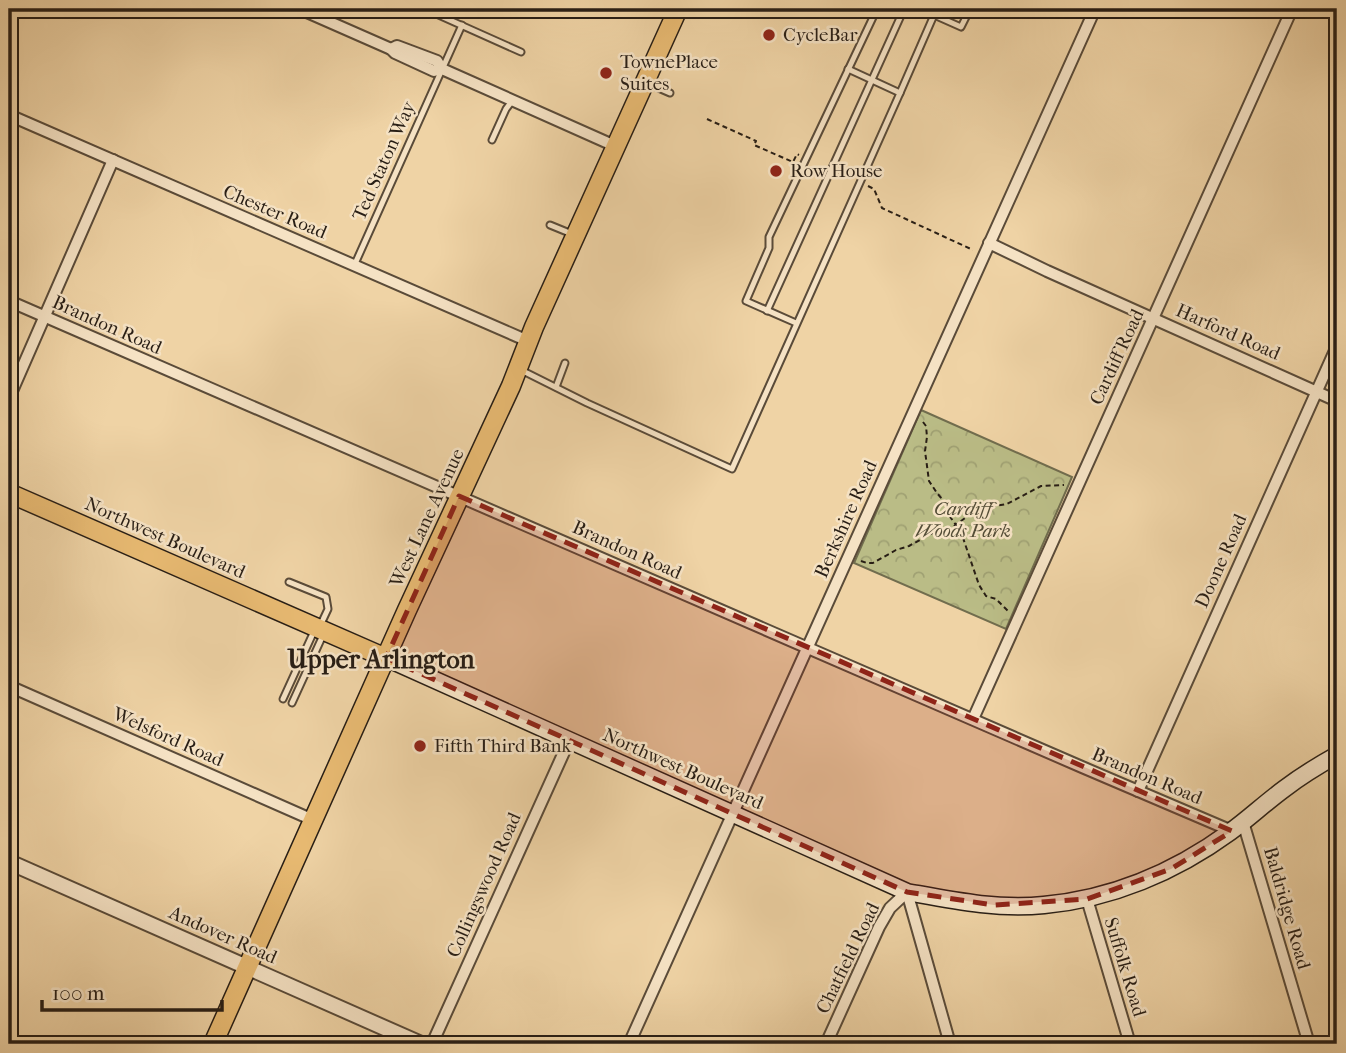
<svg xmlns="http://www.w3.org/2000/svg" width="1346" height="1053" font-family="'IM FELL French Canon',serif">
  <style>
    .park { fill: url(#park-crowns); stroke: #716d4e; stroke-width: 2 }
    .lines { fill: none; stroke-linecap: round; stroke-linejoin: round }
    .service-casing { stroke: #5a4b39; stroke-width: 9 }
    .minor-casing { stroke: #5a4b39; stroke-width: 14 }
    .tertiary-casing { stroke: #5a4b39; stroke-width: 18 }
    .secondary-casing { stroke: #281e15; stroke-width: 19 }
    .primary-casing { stroke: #281e15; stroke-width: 21 }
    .path { stroke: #281e15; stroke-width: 2; stroke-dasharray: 5 3.5; stroke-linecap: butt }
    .service { stroke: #f5e2c4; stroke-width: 5 }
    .minor { stroke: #f5e2c4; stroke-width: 10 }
    .tertiary { stroke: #f5e2c4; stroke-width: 14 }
    .secondary { stroke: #f5e2c4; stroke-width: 16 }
    .primary { stroke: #e8ba72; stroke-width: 18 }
    .marked { fill: #8f2418; fill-opacity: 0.2; stroke: #8f2418; stroke-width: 5; stroke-dasharray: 14 9; stroke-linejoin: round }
    .poi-dot { fill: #8f2418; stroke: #f5e2c4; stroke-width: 2.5 }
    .labels { text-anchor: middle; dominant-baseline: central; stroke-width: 5; stroke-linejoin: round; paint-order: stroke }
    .poi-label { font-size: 19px; fill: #281e15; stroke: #f5e2c4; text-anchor: start }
    .street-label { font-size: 19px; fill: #281e15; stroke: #f5e2c4 }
    .park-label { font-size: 19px; font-style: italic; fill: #544d37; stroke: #f5e2c4 }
    .district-label { font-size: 26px; font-weight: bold; fill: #281e15; stroke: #f5e2c4 }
  </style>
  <defs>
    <pattern id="park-crowns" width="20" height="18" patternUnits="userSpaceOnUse" patternTransform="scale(1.75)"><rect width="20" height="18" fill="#babc86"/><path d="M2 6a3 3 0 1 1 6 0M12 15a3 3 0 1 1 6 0" fill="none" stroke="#a0a173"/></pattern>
  </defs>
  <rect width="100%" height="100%" fill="#efd3a5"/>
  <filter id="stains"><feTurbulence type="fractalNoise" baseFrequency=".00286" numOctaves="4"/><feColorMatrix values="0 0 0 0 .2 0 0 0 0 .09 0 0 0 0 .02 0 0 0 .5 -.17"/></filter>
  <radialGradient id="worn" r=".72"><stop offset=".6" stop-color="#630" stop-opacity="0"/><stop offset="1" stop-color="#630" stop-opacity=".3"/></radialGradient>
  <!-- park -->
  <path class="park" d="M921 410 1072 477 1006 629 854 563Z"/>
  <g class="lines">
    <!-- service casing -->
    <g class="service-casing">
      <g id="service">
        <path d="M425 9 521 52"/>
        <path d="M934 15 961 27 970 9"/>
        <path d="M848 69 900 93 934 15 913 9"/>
        <path d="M647 83 670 93"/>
        <path d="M492 140 506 109 512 101"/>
        <path d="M550 225 572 234"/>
        <path d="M354 266 462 25"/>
        <path d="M767 311 904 9"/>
        <path d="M796 323 746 301 769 248V237L875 13 884 9"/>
        <path d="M521 370 587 403 732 469 900 93"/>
        <path d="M556 387 565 363"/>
        <path d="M289 582 326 597 328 609 320 626"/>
        <path d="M283 699 315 629"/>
        <path d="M292 703 324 633"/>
      </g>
    </g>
    <!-- minor casing -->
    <g class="minor-casing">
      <g id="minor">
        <path d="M300 9 391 49 395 53 434 71 442 69 615 146"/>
        <path d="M391 49 397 46 437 61 442 69"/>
        <path d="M9 115 528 341"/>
        <path d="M989 243 1047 271 1337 401"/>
        <path d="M9 301 1082 767 1232 831"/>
        <path d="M9 398 113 160"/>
        <path d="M9 686 313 820"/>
        <path d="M973 719 1292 9"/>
        <path d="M1138 791 1337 346"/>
        <path d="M1243 822 1309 1044"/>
        <path d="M1087 899 1130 1044"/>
        <path d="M432 1044 569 741"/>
        <path d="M629 1044 1095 9"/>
        <path d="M826 1044 879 927 890 908 907 892 950 1044"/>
      </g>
    </g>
    <!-- tertiary casing -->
    <g class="tertiary-casing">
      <path id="tertiary" d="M9 862 421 1044"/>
    </g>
    <!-- secondary casing -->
    <g class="secondary-casing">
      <path id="secondary" d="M386 658 907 892C951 900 998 910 1044 905 1111 899 1175 872 1230 832 1248 819 1265 803 1284 789 1301 776 1319 765 1337 755"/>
    </g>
    <!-- primary casing -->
    <g class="primary-casing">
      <g id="primary">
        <path d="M9 493 386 658"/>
        <path d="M213 1044 407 610 511 386 534 327 678 9"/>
      </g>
    </g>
    <!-- path -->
    <g class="path">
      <path d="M707 119 756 141 754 145 793 162 797 154 799 155"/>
      <path d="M839 173 850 178"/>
      <path d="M868 186 874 189 882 208 973 250"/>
      <path d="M923 422 926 426 927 437 925 451 929 481 937 493 947 505 948 514 961 532 979 585 986 596 996 599 1008 611"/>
      <path d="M861 561 867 563H873L896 550 909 546 940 529 953 527 973 512 988 507 1007 504 1041 486 1064 485"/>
    </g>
    <!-- service -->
    <use href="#service" class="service"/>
    <!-- minor -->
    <use href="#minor" class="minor"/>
    <!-- tertiary -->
    <use href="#tertiary" class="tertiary"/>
    <!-- secondary -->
    <use href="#secondary" class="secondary"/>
    <!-- primary -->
    <use href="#primary" class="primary"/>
  </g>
  <!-- marked area -->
  <path class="marked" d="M459 496 1232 831 1171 869 1087 899 994 905 907 892 386 658Z"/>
  <!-- markers -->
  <g class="poi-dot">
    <circle cx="769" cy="35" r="7"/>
    <circle cx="606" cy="73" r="7"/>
    <circle cx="776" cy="171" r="7"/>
    <circle cx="420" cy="746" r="7"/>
  </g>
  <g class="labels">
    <!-- poi labels -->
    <g class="poi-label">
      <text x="783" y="35">CycleBar</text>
      <text x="620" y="62">TownePlace<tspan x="620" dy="22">Suites</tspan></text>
      <text x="790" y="171">Row House</text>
      <text x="434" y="746">Fifth Third Bank</text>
    </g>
    <!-- street labels -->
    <g class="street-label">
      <text transform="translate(384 161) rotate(-66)">Ted Staton Way</text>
      <text transform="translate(275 212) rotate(23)">Chester Road</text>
      <text transform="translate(107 325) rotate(24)">Brandon Road</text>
      <text transform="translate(1228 332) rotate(24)">Harford Road</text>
      <text transform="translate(1117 357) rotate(-65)">Cardiff Road</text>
      <text transform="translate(427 518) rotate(-65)">West Lane Avenue</text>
      <text transform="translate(846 519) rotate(-66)">Berkshire Road</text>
      <text transform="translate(165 538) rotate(24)">Northwest Boulevard</text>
      <text transform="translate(627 550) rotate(24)">Brandon Road</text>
      <text transform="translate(1221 561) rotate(-66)">Doone Road</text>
      <text transform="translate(168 737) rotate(24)">Welsford Road</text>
      <text transform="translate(683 769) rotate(24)">Northwest Boulevard</text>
      <text transform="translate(1147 776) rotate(23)">Brandon Road</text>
      <text transform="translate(484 885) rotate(-66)">Collingswood Road</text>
      <text transform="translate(1287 908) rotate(74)">Baldridge Road</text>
      <text transform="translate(223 935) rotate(24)">Andover Road</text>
      <text transform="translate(848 958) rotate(-64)">Chatfield Road</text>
      <text transform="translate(1125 967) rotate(73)">Suffolk Road</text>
    </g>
    <!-- park labels -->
    <g class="park-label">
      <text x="963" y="509">Cardiff<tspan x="963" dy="22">Woods Park</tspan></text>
    </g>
    <!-- district labels -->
    <g class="district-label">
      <text x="381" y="659">Upper Arlington</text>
    </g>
  </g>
  <!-- margin -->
  <rect width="1346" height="1053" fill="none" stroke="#efd3a5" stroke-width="35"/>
  <rect x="10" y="10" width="1325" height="1032" fill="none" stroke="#281e15" stroke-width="3.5"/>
  <rect x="18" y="18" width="1311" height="1018" fill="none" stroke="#281e15" stroke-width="2"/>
  <!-- scale -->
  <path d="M42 1000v10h180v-10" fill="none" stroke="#281e15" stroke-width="3.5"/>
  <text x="52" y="1000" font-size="21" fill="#281e15" stroke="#f5e2c4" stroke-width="5" paint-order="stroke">100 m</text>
  <rect width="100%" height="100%" filter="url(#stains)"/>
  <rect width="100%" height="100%" fill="url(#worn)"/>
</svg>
